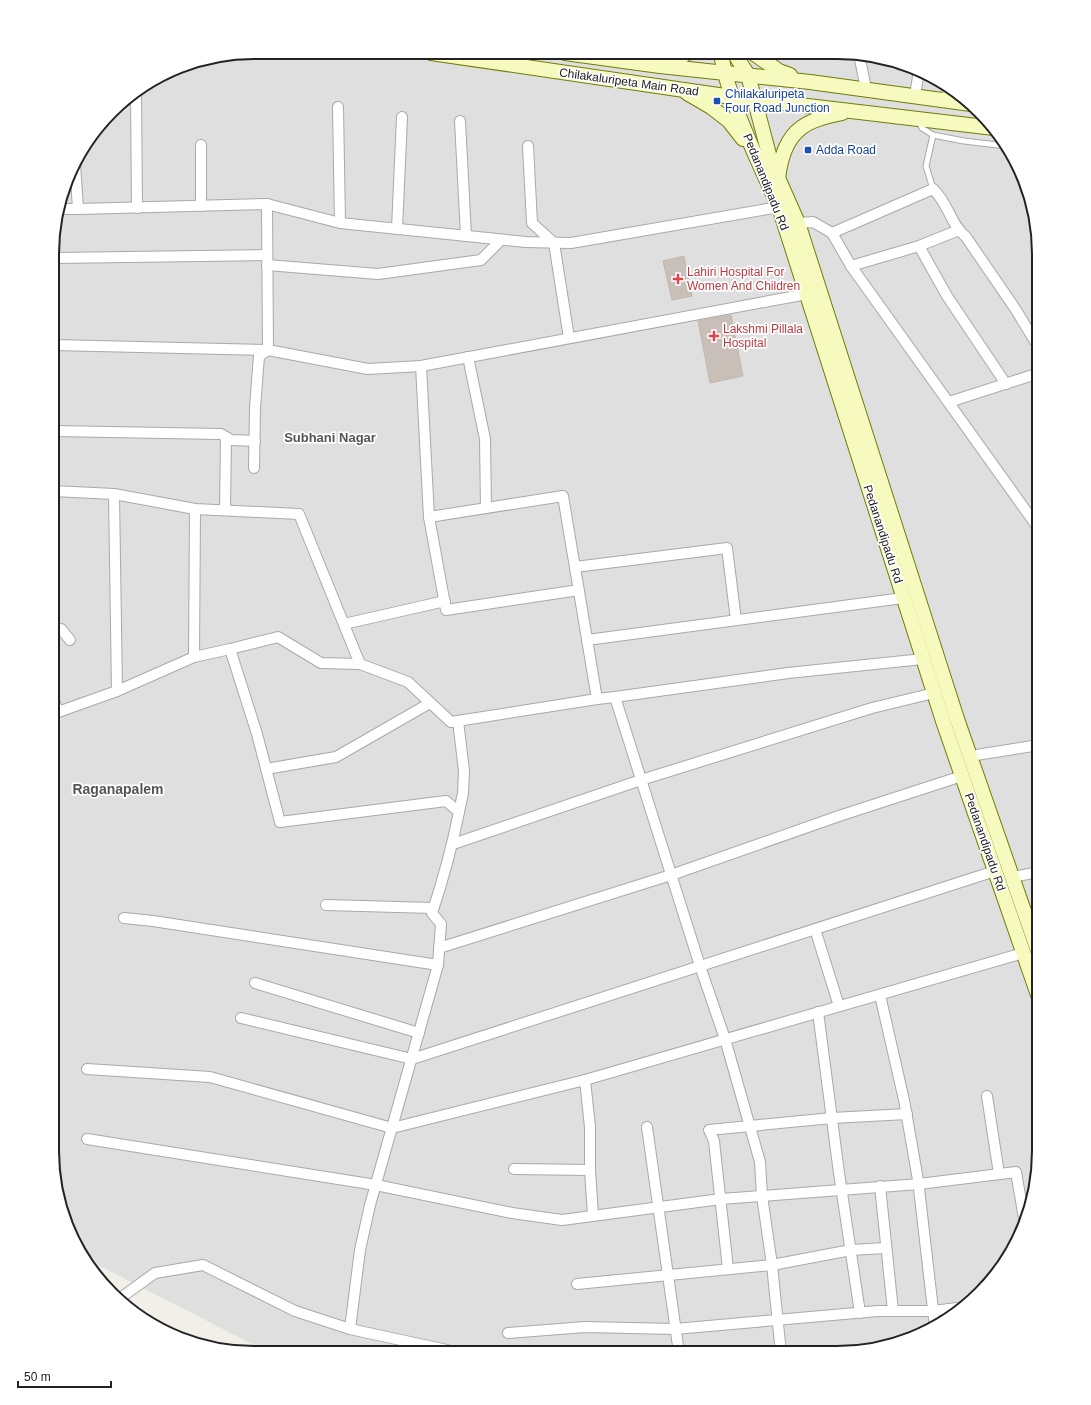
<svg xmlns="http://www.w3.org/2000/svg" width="1091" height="1405" font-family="Arial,sans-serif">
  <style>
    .residential { fill: #e0dfdf }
    .building { fill: #c7bfb8; stroke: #c4b6ab }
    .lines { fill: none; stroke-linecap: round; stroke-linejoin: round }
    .service-casing { stroke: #a9a9a9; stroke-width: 7 }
    .minor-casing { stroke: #a9a9a9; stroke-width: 12 }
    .secondary-casing { stroke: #707d05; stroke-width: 16 }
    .service { stroke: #fff; stroke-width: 5 }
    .minor { stroke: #fff; stroke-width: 10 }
    .secondary { stroke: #f7fabf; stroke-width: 14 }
    .transit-dot { fill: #1a4fb4; stroke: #fff; stroke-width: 1.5 }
    .health-dot { fill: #e0444e; stroke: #fff; stroke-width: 1.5 }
    .labels { text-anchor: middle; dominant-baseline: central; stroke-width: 3.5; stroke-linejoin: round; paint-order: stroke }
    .street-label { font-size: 12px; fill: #222; stroke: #fff }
    .transit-label { font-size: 12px; fill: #164399; stroke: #fff; text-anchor: start }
    .health-label { font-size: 12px; fill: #be3a42; stroke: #fff; text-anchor: start }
    .neighbourhood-label { font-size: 13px; font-weight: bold; fill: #555; stroke: #fff }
    .quarter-label { font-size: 14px; font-weight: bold; fill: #555; stroke: #fff }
    .rim { fill: none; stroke: #222; stroke-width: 2 }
  </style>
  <rect width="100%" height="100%" fill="#f2efe9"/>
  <!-- residential -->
  <path class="residential" d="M254 52 864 54 914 67 960 94 989 121 1018 164 1032 202 1039 253V1165L1028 1216 1005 1264 970 1303 927 1332 889 1346 838 1353 266 1351 84 1258 73 1241 59 1203 52 1152 54 227 79 153 121 102 189 63Z"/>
  <!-- building -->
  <g class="building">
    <path d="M684 256 692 296 672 300 663 261Z"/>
    <path d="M731 315 743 376 710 383 698 321Z"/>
  </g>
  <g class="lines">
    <!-- service casing -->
    <g class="service-casing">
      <g id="service">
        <path d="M943 95 957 92"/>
        <path d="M919 121 922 128 933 135 964 141 1006 146"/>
        <path d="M933 135 926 166 933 189"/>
      </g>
    </g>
    <!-- minor casing -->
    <g class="minor-casing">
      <g id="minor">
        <path d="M630 53 672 61"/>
        <path d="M859 54 866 89"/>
        <path d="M136 93 137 208"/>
        <path d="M915 96 919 70"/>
        <path d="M338 107 340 223"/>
        <path d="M460 121 466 236"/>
        <path d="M201 145V206"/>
        <path d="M528 146 532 223 554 243 569 338"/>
        <path d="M267 204 340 223 526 242 571 243 779 207"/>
        <path d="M60 209H78L75 164"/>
        <path d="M78 209 267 204 268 350 368 369 421 366 807 294"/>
        <path d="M798 223 813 222 832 233 851 266 1039 529"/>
        <path d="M397 229 402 117"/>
        <path d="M832 233 933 189C949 204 950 224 966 237L1016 310 1039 348"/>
        <path d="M919 246 947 296 1006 384"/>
        <path d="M54 258 267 255"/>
        <path d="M267 265 378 274 481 260 501 240"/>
        <path d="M851 266 919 246 959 230"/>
        <path d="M54 345 268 350"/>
        <path d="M468 357 485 439 486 508"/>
        <path d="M421 366 429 517"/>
        <path d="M949 402 1039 373"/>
        <path d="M53 431 221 434 231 440 255 441"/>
        <path d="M254 468 255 408 259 356 268 350"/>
        <path d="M53 491 114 494 195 509 299 514 360 664 408 682 451 722 597 699 615 697 788 673 923 659"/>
        <path d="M114 494 117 691"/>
        <path d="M225 510 226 437"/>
        <path d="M575 567 727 548 736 620"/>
        <path d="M579 590 446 610 429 517 563 496 597 699"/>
        <path d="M344 624 445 601"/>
        <path d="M53 631 61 629 70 640"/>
        <path d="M587 640 903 598"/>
        <path d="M230 649 278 637 321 663 360 664"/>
        <path d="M194 657 195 509"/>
        <path d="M53 697 58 712 117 691 194 657 230 649 257 734 280 822 446 801 459 812C452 847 443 880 432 913L441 924 438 965 370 1205 360 1250 350 1329 295 1311 203 1265 155 1273 119 1299"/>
        <path d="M615 697 700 966 725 1039 760 1162 762 1196 772 1265 781 1353"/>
        <path d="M458 721 464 771 463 793 459 812"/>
        <path d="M970 756 1039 745"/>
        <path d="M266 769 336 757 430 703"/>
        <path d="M453 844 641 780 872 708 934 693"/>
        <path d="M1012 877 1039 872"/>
        <path d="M326 905 433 908"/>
        <path d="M124 918 153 921 438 965"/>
        <path d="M815 929 839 1006"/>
        <path d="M439 948 671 875 839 816 962 776"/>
        <path d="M255 983 419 1033"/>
        <path d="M880 995 904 1100 918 1180 935 1327"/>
        <path d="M818 1012 839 1173 860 1313"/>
        <path d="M241 1018 412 1059 995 871"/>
        <path d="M87 1069 210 1077 392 1128 585 1080 1023 953"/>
        <path d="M585 1080 590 1127V1170L593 1216"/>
        <path d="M987 1096 999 1174"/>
        <path d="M647 1127 679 1353"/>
        <path d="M87 1139 376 1185 512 1213 562 1220 721 1199 919 1184 1016 1172 1025 1224"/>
        <path d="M514 1169 590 1170"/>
        <path d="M880 1186 893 1311"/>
        <path d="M728 1269 714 1141 709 1130 832 1118 907 1114"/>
        <path d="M577 1284 772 1265 851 1250 886 1248"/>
        <path d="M350 1329 456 1352"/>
        <path d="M508 1333 585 1327 675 1329 878 1311H933L965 1307"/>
      </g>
    </g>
    <!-- secondary casing -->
    <g class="secondary-casing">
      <g id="secondary">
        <path d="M431 53 732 97 994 128"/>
        <path d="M565 53 660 66 810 82 971 104"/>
        <path d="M721 53C724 75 731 95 739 116 751 147 765 177 779 207L944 724 1039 998"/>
        <path d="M734 53 748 75 771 162 798 223 957 719 1039 954"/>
        <path d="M753 53 779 71 790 75"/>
        <path d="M662 65 674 62 687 53"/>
        <path d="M687 93 711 107 729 121 743 139"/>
        <path d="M778 179C780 161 786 139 801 128 812 119 829 116 842 113"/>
      </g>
    </g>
    <!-- service -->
    <use href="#service" class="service"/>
    <!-- minor -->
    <use href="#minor" class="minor"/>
    <!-- secondary -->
    <use href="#secondary" class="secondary"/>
  </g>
  <!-- markers -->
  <g class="transit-dot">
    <rect x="713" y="97" width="8" height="8" rx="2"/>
    <rect x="804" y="146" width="8" height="8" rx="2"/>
  </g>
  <g class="health-dot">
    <path d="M676 273h4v4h4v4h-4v4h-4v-4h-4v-4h4z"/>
    <path d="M712 330h4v4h4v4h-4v4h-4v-4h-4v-4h4z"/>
  </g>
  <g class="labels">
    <!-- street labels -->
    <g class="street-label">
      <text transform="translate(629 82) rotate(8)">Chilakaluripeta Main Road</text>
      <text transform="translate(766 182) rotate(68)">Pedanandipadu Rd</text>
      <text transform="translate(883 534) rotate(72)">Pedanandipadu Rd</text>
      <text transform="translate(985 842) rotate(71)">Pedanandipadu Rd</text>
    </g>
    <!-- transit labels -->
    <g class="transit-label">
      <text x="725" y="94">Chilakaluripeta<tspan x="725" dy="14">Four Road Junction</tspan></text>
      <text x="816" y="150">Adda Road</text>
    </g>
    <!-- health labels -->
    <g class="health-label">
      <text x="687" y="272">Lahiri Hospital For<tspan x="687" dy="14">Women And Children</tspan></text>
      <text x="723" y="329">Lakshmi Pillala<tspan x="723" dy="14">Hospital</tspan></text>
    </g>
    <!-- neighbourhood labels -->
    <g class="neighbourhood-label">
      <text x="330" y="437">Subhani Nagar</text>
    </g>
    <!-- quarter labels -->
    <g class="quarter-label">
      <text x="118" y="789">Raganapalem</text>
    </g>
  </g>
  <!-- crop -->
  <path d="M0 0H1091V1405H0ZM254 59H837A195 195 0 0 1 1032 254V1151A195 195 0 0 1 837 1346H254A195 195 0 0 1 59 1151V254A195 195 0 0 1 254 59Z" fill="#fff" fill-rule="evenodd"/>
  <path class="rim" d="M254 59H837A195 195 0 0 1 1032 254V1151A195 195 0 0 1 837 1346H254A195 195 0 0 1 59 1151V254A195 195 0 0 1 254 59Z"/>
  <!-- scale -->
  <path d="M18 1381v6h93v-6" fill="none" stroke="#222222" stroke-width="2"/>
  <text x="24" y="1381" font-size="12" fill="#222222" stroke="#ffffff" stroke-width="3" paint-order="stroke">50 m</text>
</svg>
